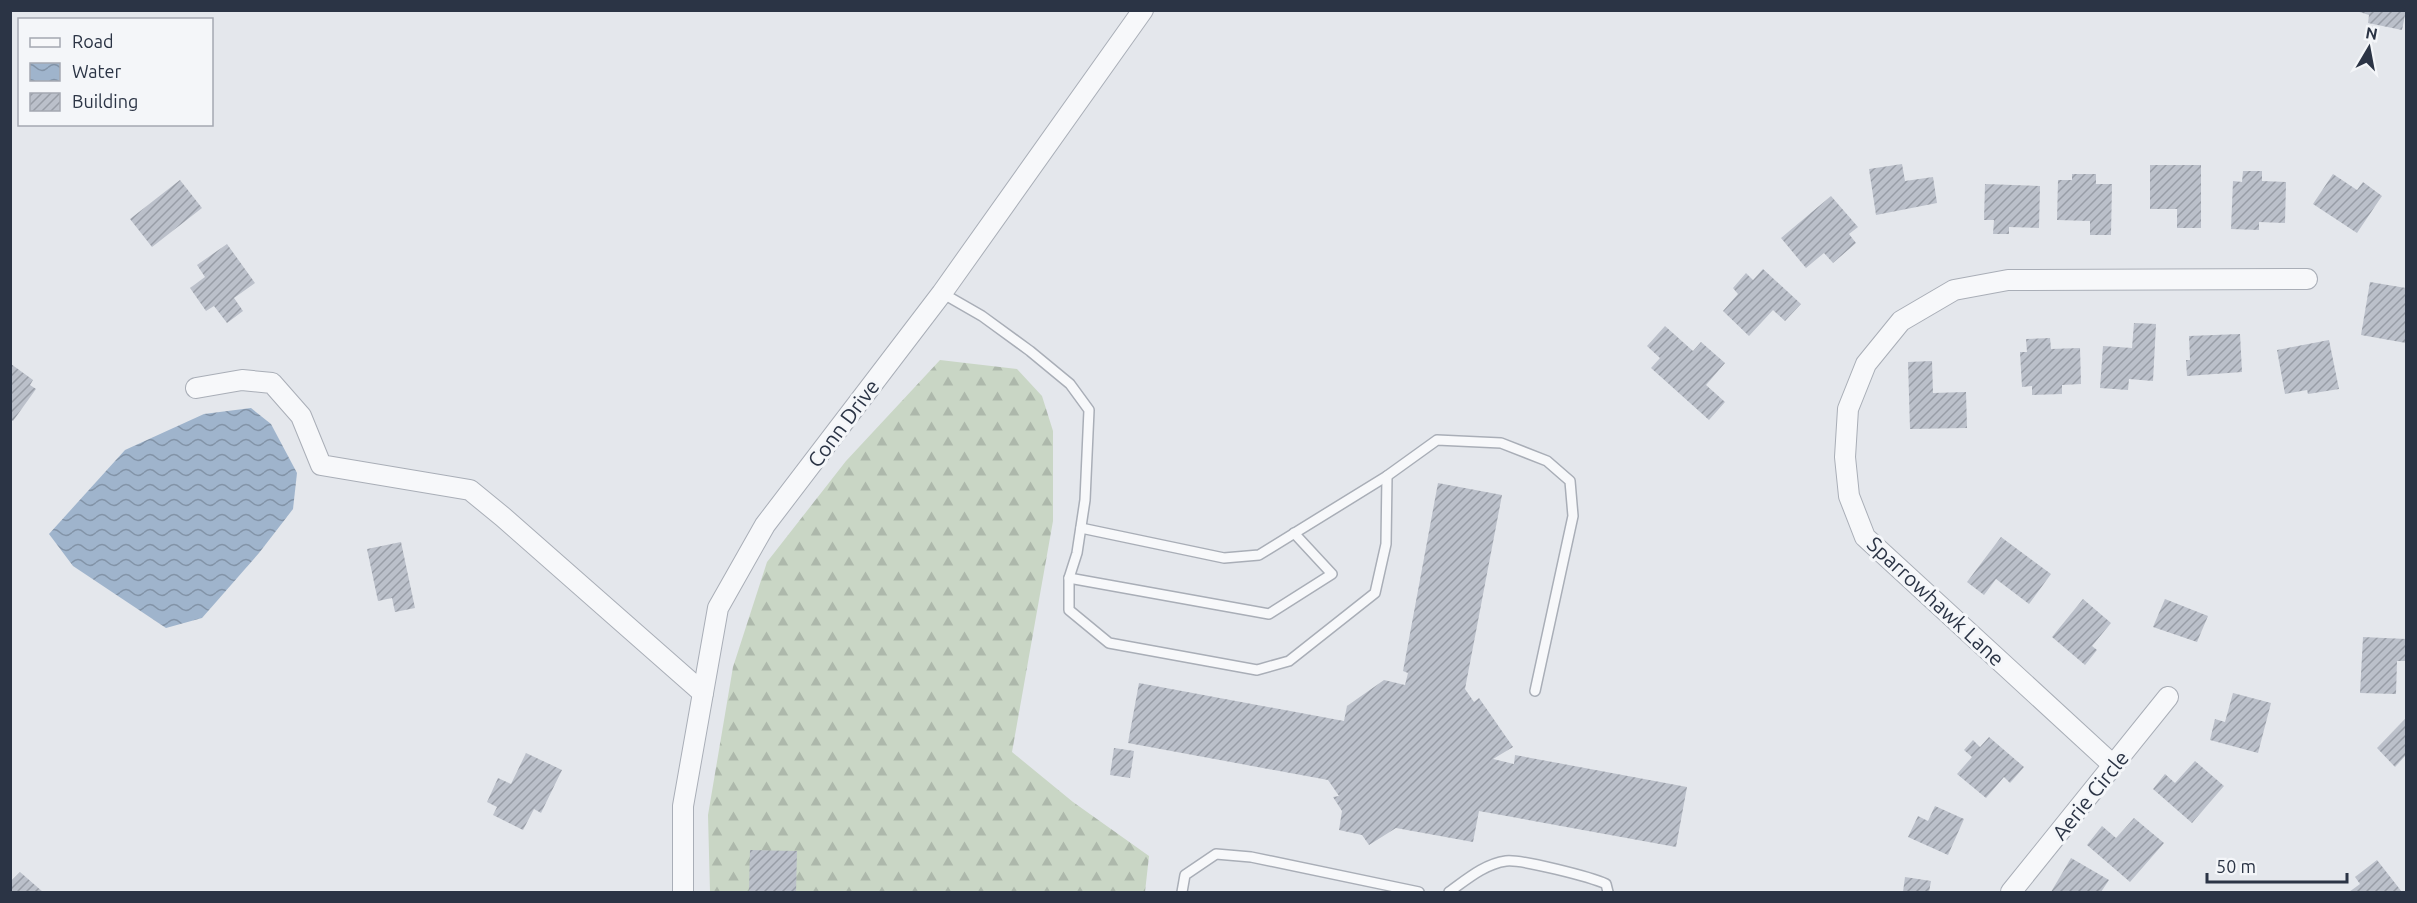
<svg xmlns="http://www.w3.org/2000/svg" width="2417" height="903" font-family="Ubuntu,sans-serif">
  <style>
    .forest { fill: url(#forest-firs) }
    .water { fill: url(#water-waves) }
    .building { fill: url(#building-hatch) }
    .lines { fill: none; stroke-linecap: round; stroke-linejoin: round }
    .service-casing { stroke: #a9aeb7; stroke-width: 12 }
    .minor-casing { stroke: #a9aeb7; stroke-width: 22 }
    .service { stroke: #f7f8fa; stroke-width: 9 }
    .minor { stroke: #f7f8fa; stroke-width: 20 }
    .labels { text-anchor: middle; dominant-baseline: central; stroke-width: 6; stroke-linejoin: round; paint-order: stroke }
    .street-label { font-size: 21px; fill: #2b3445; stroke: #f4f6f9 }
  </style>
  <defs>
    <pattern id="forest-firs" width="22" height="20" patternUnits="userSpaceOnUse" patternTransform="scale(1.5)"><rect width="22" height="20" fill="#c9d6c5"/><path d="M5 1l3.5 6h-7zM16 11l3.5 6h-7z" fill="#adb8ab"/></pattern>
    <pattern id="water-waves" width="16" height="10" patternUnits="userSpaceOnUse" patternTransform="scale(1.5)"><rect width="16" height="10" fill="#9fb4cc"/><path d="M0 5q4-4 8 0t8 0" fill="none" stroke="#8293a7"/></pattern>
    <pattern id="building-hatch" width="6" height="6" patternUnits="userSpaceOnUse" patternTransform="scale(1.5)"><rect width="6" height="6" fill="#bbc0ca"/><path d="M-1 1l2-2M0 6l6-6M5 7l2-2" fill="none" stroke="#989da6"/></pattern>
  </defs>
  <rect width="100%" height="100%" fill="#e4e7ec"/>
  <!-- forest -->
  <path class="forest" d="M940 360 1017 369 1042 396 1053 431V521L1012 752 1073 802 1149 856 1145 892H710L708 815 733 667 767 562 846 461Z"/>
  <!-- water -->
  <path class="water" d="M251 408 271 424 297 473 293 509 259 553 202 618 166 628 73 566 49 534 125 450 204 414Z"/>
  <!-- building -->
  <g class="building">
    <path d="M2353 10H2406L2402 30 2368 23 2369 15Z"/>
    <path d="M1902 164 1905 181 1933 177 1937 203 1876 215 1869 169Z"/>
    <path d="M2150 165H2201V228H2177V209H2150Z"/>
    <path d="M2243 171H2262V181L2286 182 2285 223 2259 222V230L2231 229 2233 181 2242 182Z"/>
    <path d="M2072 174H2096V184H2112L2111 235H2090V221L2057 220 2058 180H2072Z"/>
    <path d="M2333 174 2357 190 2363 182 2382 196 2357 233 2313 204Z"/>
    <path d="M180 180 202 208 152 247 130 219Z"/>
    <path d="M1985 184 2040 186 2039 228 2009 227V234H1993L1994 220H1984Z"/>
    <path d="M1831 196 1858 227 1849 234 1856 243 1833 263 1824 253 1806 268 1781 238Z"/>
    <path d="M227 244 255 283 234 298 243 311 227 323 214 306 206 311 190 288 205 277 197 265Z"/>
    <path d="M1763 269 1801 304 1785 321 1773 310 1749 336 1723 311 1738 294 1733 288 1746 273 1753 280Z"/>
    <path d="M2370 282 2406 288V343L2361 335Z"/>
    <path d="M2134 323 2156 324 2153 381 2129 379 2128 390 2100 388 2103 346 2132 348Z"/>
    <path d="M1665 326 1693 351 1701 342 1725 363 1706 385 1725 402 1709 420 1651 368 1660 358 1647 346Z"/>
    <path d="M2240 334 2242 372 2187 376 2186 360H2190L2189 336Z"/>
    <path d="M2050 338 2051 349 2080 348 2081 384 2062 385V394L2032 395V386L2022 387 2020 352H2027L2026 339Z"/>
    <path d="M2329 340 2339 389 2308 394 2307 390 2285 394 2277 350Z"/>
    <path d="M1932 361 1933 393 1966 392 1967 428 1910 429 1908 362Z"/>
    <path d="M11 364 33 380 30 385 36 389 13 421 10 419Z"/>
    <path d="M1438 483 1502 495 1465 689 1474 702 1479 698 1513 747 1493 759 1514 764 1515 755 1687 787 1676 847 1479 811 1473 842 1396 828 1369 845 1362 835 1339 830 1342 811 1333 797 1339 796 1328 780 1128 743 1139 683 1344 721 1347 706 1384 680 1405 685 1408 673 1403 671Z"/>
    <path d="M2001 537 2051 574 2029 604 1996 579 1984 595 1967 582Z"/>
    <path d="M401 542 415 608 395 612 392 598 378 601 367 549Z"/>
    <path d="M2083 599 2111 623 2092 646 2097 650 2085 665 2052 637Z"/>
    <path d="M2165 599 2208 616 2197 642 2153 627Z"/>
    <path d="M2363 637 2406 639V661H2397L2396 694 2360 693Z"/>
    <path d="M2233 693 2271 703 2258 753 2210 740 2215 719 2225 722Z"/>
    <path d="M2406 718V755L2395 767 2377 748Z"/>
    <path d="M1989 737 2024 767 2010 783 2004 777 1986 798 1957 774 1972 757 1964 750 1973 740 1980 747Z"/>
    <path d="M1114 748 1134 751 1130 778 1110 775Z"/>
    <path d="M526 753 562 770 541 813 534 809 523 830 493 815 497 807 487 802 498 778 511 784Z"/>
    <path d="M2195 761 2224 786 2192 823 2153 789 2165 774 2175 783Z"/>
    <path d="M1935 806 1964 819 1948 855 1908 837 1918 816 1928 821Z"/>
    <path d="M2134 818 2164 843 2130 882 2087 845 2102 826 2116 838Z"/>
    <path d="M750 850 797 851 796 892H749Z"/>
    <path d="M2071 858 2109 880 2101 892H2051Z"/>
    <path d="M2377 860 2402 892H2349L2360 884 2355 877Z"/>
    <path d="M20 872 43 892H10V882Z"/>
    <path d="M1905 877 1931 881 1929 892H1903Z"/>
  </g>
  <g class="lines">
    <!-- service casing -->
    <g class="service-casing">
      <g id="service">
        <path d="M942 293 982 316 1030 351 1070 384 1089 410 1085 500 1077 553 1069 578V610L1109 643 1257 670 1289 661 1375 593 1386 544 1387 476"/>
        <path d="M1081 528 1224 558 1259 555 1387 476 1437 440 1501 443 1547 461 1570 481 1573 516 1535 691"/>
        <path d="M1069 578 1269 614 1332 574 1294 533"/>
        <path d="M1182 892 1185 875 1216 854 1251 857 1419 892"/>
        <path d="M1449 892C1466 880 1484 864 1506 861 1521 859 1591 877 1606 884L1608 892"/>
      </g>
    </g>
    <!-- minor casing -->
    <g class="minor-casing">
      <g id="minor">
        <path d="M196 388 242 380 272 383 301 416 321 465 470 490 503 517 703 693"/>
        <path d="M2113 765 1865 537 1849 496 1845 457 1848 409 1866 364 1901 321 1954 290 2008 280 2307 279"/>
        <path d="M683 892V806L718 608 765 525 942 293 1143 10"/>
        <path d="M2011 892 2168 697"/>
      </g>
    </g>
    <!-- service -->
    <use href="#service" class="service"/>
    <!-- minor -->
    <use href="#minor" class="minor"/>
  </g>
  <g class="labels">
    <!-- street labels -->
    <g class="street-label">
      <text transform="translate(843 423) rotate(-53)">Conn Drive</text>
      <text transform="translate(1936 601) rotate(43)">Sparrowhawk Lane</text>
      <text transform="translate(2090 795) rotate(-51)">Aerie Circle</text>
    </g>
  </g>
  <!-- border -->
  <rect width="2417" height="903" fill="none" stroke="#2b3445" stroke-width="24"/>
  <!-- legend -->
  <rect x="18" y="18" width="195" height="108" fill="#f4f6f9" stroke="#a4a8b1" stroke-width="1.5"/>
  <rect x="30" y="38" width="30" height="9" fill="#f7f8fa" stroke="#a4a8b1" stroke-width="1.5"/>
  <text x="72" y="48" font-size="18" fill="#2b3445">Road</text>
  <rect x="30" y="63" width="30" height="18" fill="url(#water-waves)" stroke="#a4a8b1" stroke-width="1.5"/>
  <text x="72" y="78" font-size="18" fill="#2b3445">Water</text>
  <rect x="30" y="93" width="30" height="18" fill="url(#building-hatch)" stroke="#a4a8b1" stroke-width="1.5"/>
  <text x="72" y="108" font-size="18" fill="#2b3445">Building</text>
  <!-- north arrow -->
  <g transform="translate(2369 48) rotate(10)" stroke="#f4f6f9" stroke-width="4.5" paint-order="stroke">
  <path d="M0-4.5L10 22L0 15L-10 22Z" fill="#2b3445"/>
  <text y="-9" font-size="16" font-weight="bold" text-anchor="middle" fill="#2b3445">N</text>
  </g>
  <!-- scale -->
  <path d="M2207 873v9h140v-9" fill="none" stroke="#2b3445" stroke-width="3"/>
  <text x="2216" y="873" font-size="18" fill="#2b3445" stroke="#f4f6f9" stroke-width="4.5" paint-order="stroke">50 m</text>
</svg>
